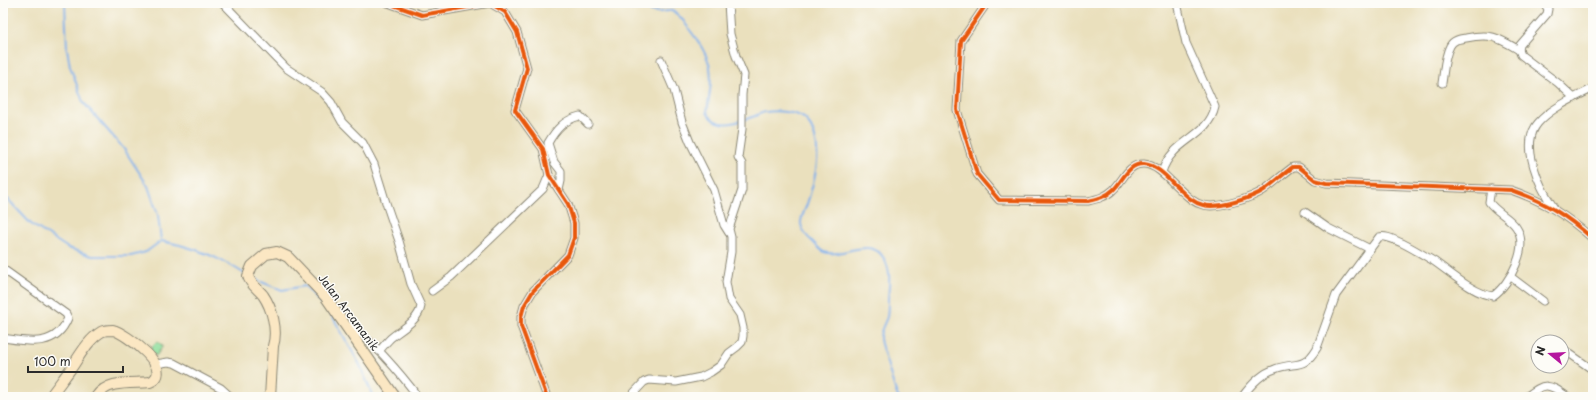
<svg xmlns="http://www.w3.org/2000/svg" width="1596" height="400" font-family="'Playpen Sans',sans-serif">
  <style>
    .green { fill: #91df9e; stroke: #5e8564 }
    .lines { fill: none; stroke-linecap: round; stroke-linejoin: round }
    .stream { stroke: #7fafea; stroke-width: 2 }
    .street-casing { stroke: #8a8674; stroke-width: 9 }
    .secondary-casing { stroke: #8a8674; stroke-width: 12 }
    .street { stroke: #fff; stroke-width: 7 }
    .secondary { stroke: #fbe7c3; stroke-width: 10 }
    .cycleway-casing { stroke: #fdfcf7; stroke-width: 6 }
    .cycleway { stroke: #e8590c; stroke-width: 4 }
    .labels { text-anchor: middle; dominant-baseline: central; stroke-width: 3; stroke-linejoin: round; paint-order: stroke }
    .street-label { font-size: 11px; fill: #2b2b2b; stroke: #fdfcf7 }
  </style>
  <rect width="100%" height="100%" fill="#fdfcf7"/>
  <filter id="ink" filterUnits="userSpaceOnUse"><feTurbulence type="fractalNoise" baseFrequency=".025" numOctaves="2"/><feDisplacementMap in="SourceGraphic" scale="8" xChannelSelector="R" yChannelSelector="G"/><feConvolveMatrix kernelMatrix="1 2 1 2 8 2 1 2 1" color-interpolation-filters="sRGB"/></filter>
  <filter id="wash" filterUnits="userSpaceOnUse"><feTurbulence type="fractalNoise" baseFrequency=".012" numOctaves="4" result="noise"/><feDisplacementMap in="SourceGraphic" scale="16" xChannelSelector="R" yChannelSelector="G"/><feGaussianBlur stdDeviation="0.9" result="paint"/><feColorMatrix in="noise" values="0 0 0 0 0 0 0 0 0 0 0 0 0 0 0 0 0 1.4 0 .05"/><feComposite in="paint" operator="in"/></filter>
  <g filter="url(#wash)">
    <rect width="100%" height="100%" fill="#eae0bd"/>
    <!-- green -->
    <path class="green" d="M157 341 163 346 156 356 149 350Z"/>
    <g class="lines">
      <!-- stream -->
      <g class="stream">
        <path d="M65 3 67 49 70 66 83 102 124 149 148 186 158 215 161 241"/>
        <path d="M634 3C640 8 649 11 657 12 662 13 667 10 672 11 680 14 685 23 689 29 715 62 713 73 707 112 716 131 739 122 755 116 758 115 762 112 766 112 776 110 799 112 806 120 826 144 815 179 807 204 805 210 800 219 801 224 802 232 807 237 813 242 816 245 820 250 824 252 840 259 870 236 883 257 892 271 889 284 888 299 888 304 888 311 887 317 885 323 879 332 880 339 881 346 884 353 886 360 890 372 893 385 898 397"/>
        <path d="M3 194 31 224 68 248 92 256H131L146 252 161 241C191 246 219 257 245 274"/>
        <path d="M254 279 282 290 305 286 330 312 360 365 373 397"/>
      </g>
    </g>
  </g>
  <g filter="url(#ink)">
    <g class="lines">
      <!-- street casing -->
      <g class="street-casing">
        <g id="street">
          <path d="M223 3 286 68 322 92 331 102 342 122 363 143 374 164 387 206 399 241 411 284 421 306C419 320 402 329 392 337 387 341 383 347 379 351"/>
          <path d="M388 3 422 15 490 3 505 12 517 32 527 68 515 110 543 149 549 175 568 204 574 223V238L568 255 533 291 524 306 521 317V326L547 397"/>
          <path d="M987 3 961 41 957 110 977 174 999 200 1088 201C1097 199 1106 197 1113 190 1123 181 1128 163 1144 164 1156 165 1166 176 1174 184 1183 192 1191 202 1203 205 1218 209 1252 198 1264 190 1274 183 1283 174 1293 167H1299L1315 180 1326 183 1511 190C1545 202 1566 215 1593 239"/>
          <path d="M1544 3 1548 9 1547 14 1520 45 1519 50 1521 55 1558 83 1574 98"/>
          <path d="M661 60 674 90 682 122 690 142 714 190 724 225 729 233"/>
          <path d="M1442 83C1444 72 1444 57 1450 46 1453 40 1459 39 1466 38 1491 33 1497 37 1519 50"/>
          <path d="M1162 172C1172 139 1208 138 1215 107L1186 43 1177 3"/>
          <path d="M559 190 561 181V171L554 162 548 143C556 129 564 120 580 116L588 124"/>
          <path d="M1554 208C1540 188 1519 145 1538 123 1552 107 1575 98 1593 88"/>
          <path d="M1305 212 1328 228 1370 249"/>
          <path d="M3 269 66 314 68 318C56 348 29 342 3 338"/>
          <path d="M1511 277 1543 301"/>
          <path d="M432 291 451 277 543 189 549 175"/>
          <path d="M345 325C361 325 408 383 418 397"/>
          <path d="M1566 351 1593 370"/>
          <path d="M156 364 168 362 174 363 221 388 231 397"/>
          <path d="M630 397 644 382 649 380 676 382 701 377 711 372 721 365 729 353 737 347 742 342 743 336V328L740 315 729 299 726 282 731 252V237L729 229 742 190V164L738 157 742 129V95L744 75 736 56 730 34 728 3"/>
          <path d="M1242 397C1250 386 1262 373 1275 369 1296 361 1303 371 1317 348L1336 295 1379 237C1387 235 1394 240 1402 243 1412 248 1422 254 1432 260 1449 271 1473 294 1493 296 1510 284 1530 247 1516 227 1509 217 1496 212 1489 202L1491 189"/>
          <path d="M1526 397C1545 382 1548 383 1568 397"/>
        </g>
      </g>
      <!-- secondary casing -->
      <g class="secondary-casing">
        <g id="secondary">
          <path d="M50 397C57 387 65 377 72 367 80 355 88 340 101 332 104 330 109 330 113 330 125 333 177 370 150 382 132 384 108 379 96 397"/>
          <path d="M270 397 273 346C278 330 272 308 263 295 258 289 250 284 248 276L252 266 266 254 277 252 288 257 325 296 395 397"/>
        </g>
      </g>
      <!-- street -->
      <use href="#street" class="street"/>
      <!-- secondary -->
      <use href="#secondary" class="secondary"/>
      <!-- cycleway casing -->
      <g class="cycleway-casing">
        <g id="cycleway">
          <path d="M388 3 422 15 490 3 505 12 517 32 527 68 515 110 543 149 549 175 568 204 574 223V238L568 255 533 291 524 306 521 317V326L547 397"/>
          <path d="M987 3 961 41 957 110 977 174 999 200 1088 201C1097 199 1106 197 1113 190 1123 181 1128 163 1144 164 1156 165 1166 176 1174 184 1183 192 1191 202 1203 205 1218 209 1252 198 1264 190 1274 183 1283 174 1293 167H1299L1315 180 1326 183 1511 190C1545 202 1566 215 1593 239"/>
        </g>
      </g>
      <!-- cycleway -->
      <use href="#cycleway" class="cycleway"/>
    </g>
  </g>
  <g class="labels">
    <!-- street labels -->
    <g class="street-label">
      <text transform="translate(349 312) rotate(53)">Jalan Arcamanik</text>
    </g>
  </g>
  <!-- margin -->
  <rect width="1596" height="400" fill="none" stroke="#fdfcf7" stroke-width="16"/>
  <!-- north arrow -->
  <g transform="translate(1550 354) rotate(288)"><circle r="19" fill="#fdfcf7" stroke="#a9a8a5"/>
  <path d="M0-3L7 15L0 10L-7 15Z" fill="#b5179e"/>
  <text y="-6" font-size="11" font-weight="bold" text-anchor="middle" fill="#2b2b2b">N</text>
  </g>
  <!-- scale -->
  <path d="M28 366v6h95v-6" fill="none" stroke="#2b2b2b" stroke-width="2"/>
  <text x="34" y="366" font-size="12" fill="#2b2b2b" stroke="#fdfcf7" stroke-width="3" paint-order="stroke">100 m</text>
</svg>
